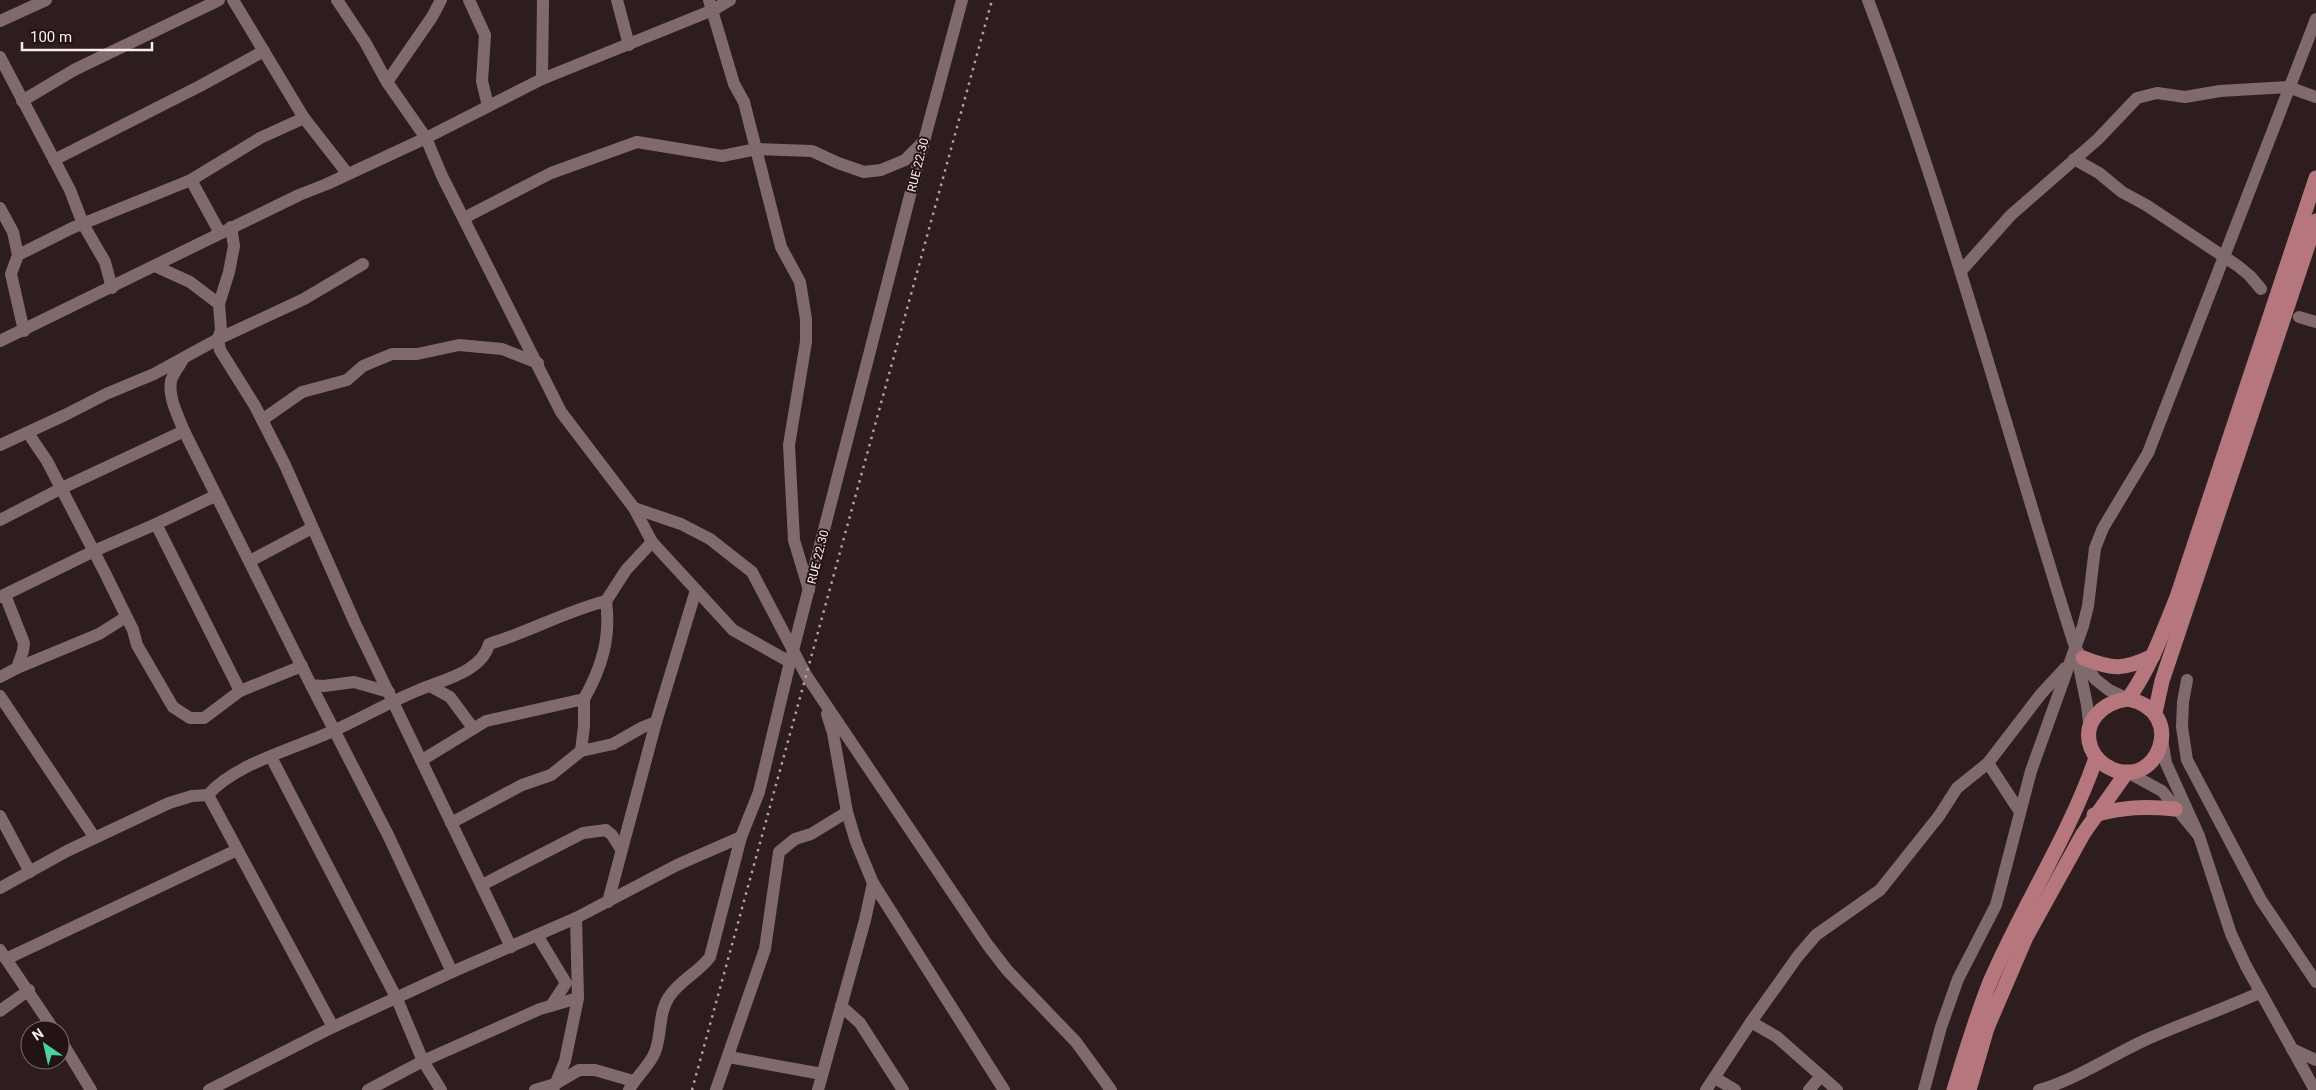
<svg xmlns="http://www.w3.org/2000/svg" width="2316" height="1090" font-family="Roboto,sans-serif">
  <style>
    .lines { fill: none; stroke-linecap: round; stroke-linejoin: round }
    .minor { stroke: #816a6c; stroke-width: 12 }
    .major { stroke: #b5767e; stroke-width: 15 }
    .rail { stroke: #b0a2a3; stroke-width: 2.5; stroke-dasharray: 2.5 5; stroke-linecap: butt }
    .labels { text-anchor: middle; dominant-baseline: central; stroke-width: 4; stroke-linejoin: round; paint-order: stroke }
    .street-label { font-size: 12px; fill: #fbeeef; stroke: #241315 }
  </style>
  <rect width="100%" height="100%" fill="#2e1d1f"/>
  <g class="lines">
    <!-- minor -->
    <g class="minor">
      <path d="M233 0 304 118 347 173"/>
      <path d="M337 0 365 42 387 82 426 138 442 176 561 412 634 508 652 542 733 630 790 662"/>
      <path d="M469 0 485 35 482 81 488 106"/>
      <path d="M617 0 629 45"/>
      <path d="M709 0 734 84 744 102 781 247 800 282 806 319V342L789 445 794 540 809 590"/>
      <path d="M1868 0C1949 212 2006 431 2075 647"/>
      <path d="M0 21 46 0"/>
      <path d="M0 57 70 190 83 224 105 262 112 288"/>
      <path d="M542 79 543 0"/>
      <path d="M387 82 432 17 441 0"/>
      <path d="M22 101 74 70 219 0"/>
      <path d="M2074 159 2099 173 2122 192 2146 205 2238 266 2250 276 2261 289"/>
      <path d="M54 160 200 86 264 51"/>
      <path d="M0 208 13 232 18 255 11 274 24 331"/>
      <path d="M464 218 551 173 637 142 722 156 757 149 812 151 838 163 864 172 881 170 905 160 922 143"/>
      <path d="M231 227 234 246 229 272 219 304 221 330 218 339 220 350 255 406 285 465 355 623 511 947"/>
      <path d="M220 233 191 180 260 138 304 118"/>
      <path d="M18 255 72 228 191 180"/>
      <path d="M155 266 190 282 219 304"/>
      <path d="M1961 271 2011 215 2098 139 2137 98 2157 93 2185 97 2220 91 2288 87 2316 97"/>
      <path d="M2299 317 2316 322"/>
      <path d="M0 341 299 195 327 184 426 138 542 79 713 10 730 0"/>
      <path d="M183 359C180 366 173 373 171 381 168 397 178 416 184 431"/>
      <path d="M262 420 302 392 347 380 363 366 392 354H417L459 345 502 349 538 363"/>
      <path d="M28 433 47 461 104 571 133 630 137 645 173 707 190 718H204L240 691 156 524 215 496"/>
      <path d="M0 445 65 415 106 394 154 374 218 339 304 299 363 264"/>
      <path d="M634 508 681 524 710 539 752 572 806 675 987 944 1007 970 1076 1042 1111 1090"/>
      <path d="M0 520 62 488 184 431 311 685 324 686 354 682 389 692"/>
      <path d="M250 561 312 528"/>
      <path d="M0 597 94 551 156 524"/>
      <path d="M606 601 626 570 652 542"/>
      <path d="M17 668 99 634 126 617"/>
      <path d="M0 677 17 668 23 651 24 643 5 595"/>
      <path d="M2187 680 2183 702 2182 727 2187 760 2261 900 2316 982"/>
      <path d="M311 685 388 835 452 972"/>
      <path d="M430 686 450 697 473 728"/>
      <path d="M240 691 302 666"/>
      <path d="M0 696 95 838"/>
      <path d="M827 714 833 733 847 812 856 842 873 883 1004 1090"/>
      <path d="M2090 731 2087 705 2075 647 2095 679 2109 690 2128 699"/>
      <path d="M271 757 397 999 423 1061 441 1090"/>
      <path d="M422 760 486 721 584 699V726L581 751"/>
      <path d="M1988 763 2020 812"/>
      <path d="M2127 772 2162 791 2199 836 2166 763 2162 739"/>
      <path d="M0 816 30 872"/>
      <path d="M451 823 522 785 551 775 581 751 613 744 643 727 656 722"/>
      <path d="M2199 836 2231 934 2246 966 2315 1090"/>
      <path d="M482 885 583 833 606 830 612 835 621 849"/>
      <path d="M0 888 67 851 169 803 192 796 208 795"/>
      <path d="M608 902 656 722 696 590"/>
      <path d="M537 935 566 983 551 1006"/>
      <path d="M0 950 54 1030"/>
      <path d="M6 959 237 850"/>
      <path d="M841 1006 860 1023 903 1090"/>
      <path d="M0 1011 29 990"/>
      <path d="M1751 1022 1798 956 1816 935 1880 890 1939 816 1957 788 1988 763 2041 694 2065 668"/>
      <path d="M333 1027 208 795C234 764 296 748 333 731 362 718 389 702 419 690 442 680 482 672 489 644 529 632 566 611 606 601 611 637 602 667 584 699"/>
      <path d="M60 1039 91 1090"/>
      <path d="M2292 1049 2316 1060"/>
      <path d="M729 1057 822 1074"/>
      <path d="M1715 1078 1735 1090"/>
      <path d="M209 1090 333 1027 452 972 576 918 677 865 741 837"/>
      <path d="M368 1090 423 1061 540 1009 578 998"/>
      <path d="M535 1090 555 1084 579 1070H595L633 1081"/>
      <path d="M553 1090 565 1061 578 998 576 918"/>
      <path d="M629 1090C636 1076 649 1067 655 1052 662 1035 658 1013 669 997 680 980 698 973 710 957L741 837 759 792 790 662 924 141 962 0"/>
      <path d="M716 1090 765 949 779 852 795 839 811 834 847 812"/>
      <path d="M818 1090 865 920 873 883"/>
      <path d="M1706 1090 1751 1022 1777 1037 1837 1090"/>
      <path d="M1809 1090 1821 1076"/>
      <path d="M1924 1090 1941 1027 1958 979 1996 905 2031 771 2083 626 2088 606 2095 548 2103 528 2148 453 2316 19"/>
      <path d="M2039 1090C2075 1080 2109 1057 2143 1041 2181 1024 2221 1010 2259 993"/>
    </g>
    <!-- major -->
    <g class="major">
      <path d="M2083 658C2114 670 2123 670 2153 656"/>
      <path d="M2128 699C2189 712 2157 790 2112 769 2103 765 2095 758 2091 748 2081 721 2104 702 2128 699 2150 668 2163 632 2177 597L2316 178"/>
      <path d="M2155 713 2162 681 2316 221"/>
      <path d="M2094 815C2124 807 2144 806 2175 809"/>
      <path d="M1954 1090C1965 1054 1976 1017 1990 982 2023 905 2069 836 2096 758"/>
      <path d="M1969 1090 1987 1028 2026 937 2083 834 2127 772"/>
    </g>
    <!-- rail -->
    <path class="rail" d="M692 1090 992 0"/>
  </g>
  <g class="labels">
    <!-- street labels -->
    <g class="street-label">
      <text transform="translate(918 165) rotate(-76)">RUE 22.30</text>
      <text transform="translate(818 557) rotate(-76)">RUE 22.30</text>
    </g>
  </g>
  <!-- north arrow -->
  <g transform="translate(45 1045) rotate(326)"><circle r="24" fill="#241315" stroke="#7a6b6c"/>
  <path d="M0-4L9 19L0 12L-9 19Z" fill="#4cd39b"/>
  <text y="-8" font-size="14" font-weight="bold" text-anchor="middle" fill="#fbeeef">N</text>
  </g>
  <!-- scale -->
  <path d="M22 42v8h130v-8" fill="none" stroke="#fbeeef" stroke-width="2.5"/>
  <text x="30" y="42" font-size="15" fill="#fbeeef" stroke="#241315" stroke-width="4" paint-order="stroke">100 m</text>
</svg>
